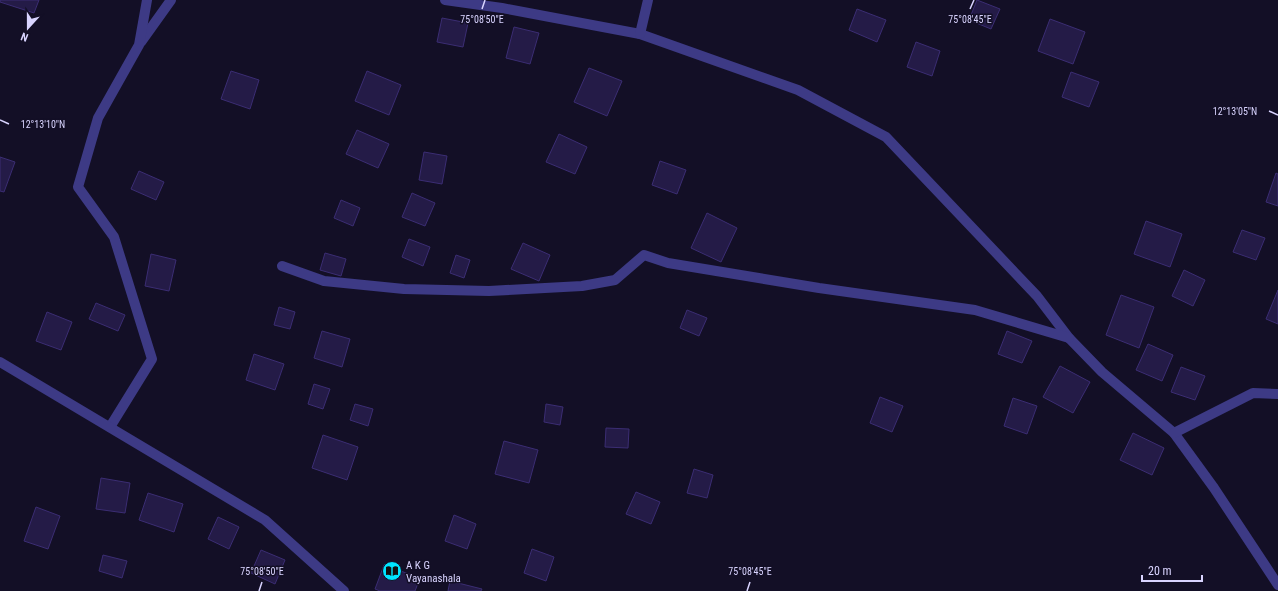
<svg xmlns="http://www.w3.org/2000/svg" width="1278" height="591" font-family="'Roboto Condensed',sans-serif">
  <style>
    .building { fill: #241b47; stroke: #3b2d73 }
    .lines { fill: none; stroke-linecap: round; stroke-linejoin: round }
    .minor { stroke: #3d3a85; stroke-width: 10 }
    .tertiary { stroke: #3d3a85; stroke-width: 10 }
    .ticks { fill: none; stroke: #d9d4ff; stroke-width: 1.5 }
    .labels { text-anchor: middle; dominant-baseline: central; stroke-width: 3; stroke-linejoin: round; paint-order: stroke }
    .poi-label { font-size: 11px; fill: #d9d4ff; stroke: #130f26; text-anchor: start }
    .ticks-label { font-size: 10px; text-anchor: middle; fill: #d9d4ff; stroke: #130f26; stroke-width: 3; stroke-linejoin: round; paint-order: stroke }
  </style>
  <rect width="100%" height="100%" fill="#130f26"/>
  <!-- building -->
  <g class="building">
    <path d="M0 0H39L34 13 0 2Z"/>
    <path d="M977 0 1000 9 991 29 969 20Z"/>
    <path d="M857 9 886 20 877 42 849 30Z"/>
    <path d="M442 18 468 23 463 47 437 42Z"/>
    <path d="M1050 19 1085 32 1073 64 1038 51Z"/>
    <path d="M514 27 539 33 530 64 506 58Z"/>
    <path d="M916 42 940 51 932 76 907 67Z"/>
    <path d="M589 68 622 81 607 116 574 102Z"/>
    <path d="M231 71 259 80 250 109 221 99Z"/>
    <path d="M367 71 401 85 389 115 355 101Z"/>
    <path d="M1071 72 1099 82 1089 107 1062 97Z"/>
    <path d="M357 130 389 144 378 168 346 154Z"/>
    <path d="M559 134 587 147 575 174 546 162Z"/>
    <path d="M424 152 447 156 442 184 419 180Z"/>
    <path d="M0 157 15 162 4 192 0 191Z"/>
    <path d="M660 161 686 170 677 194 652 185Z"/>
    <path d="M139 171 164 182 156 200 131 189Z"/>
    <path d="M1276 173 1278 174V206L1266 202Z"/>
    <path d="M412 193 435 203 425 226 402 217Z"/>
    <path d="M341 200 360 208 353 226 334 218Z"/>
    <path d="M707 213 737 228 721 262 691 248Z"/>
    <path d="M1146 221 1182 234 1170 267 1134 254Z"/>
    <path d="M1242 230 1265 238 1256 260 1233 252Z"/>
    <path d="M409 239 430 247 423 266 402 257Z"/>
    <path d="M523 243 550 255 539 281 511 269Z"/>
    <path d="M325 253 346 259 341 276 320 270Z"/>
    <path d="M151 254 176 260 169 291 145 286Z"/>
    <path d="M456 255 470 260 464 278 450 273Z"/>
    <path d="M1184 270 1205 280 1193 306 1172 296Z"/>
    <path d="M1278 290V324L1266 319Z"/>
    <path d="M1121 295 1154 307 1139 348 1106 335Z"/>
    <path d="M96 303 125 315 118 331 89 319Z"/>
    <path d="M279 307 295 312 290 329 274 325Z"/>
    <path d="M687 310 707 318 699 336 680 328Z"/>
    <path d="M47 312 72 322 61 350 36 341Z"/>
    <path d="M322 331 350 339 342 367 314 358Z"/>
    <path d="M1007 331 1032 341 1022 363 998 354Z"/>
    <path d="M1148 344 1173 355 1162 381 1136 370Z"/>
    <path d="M254 354 284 364 275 390 246 380Z"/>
    <path d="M1060 366 1090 382 1073 413 1043 397Z"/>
    <path d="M1181 367 1205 376 1195 400 1171 392Z"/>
    <path d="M314 384 330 389 323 409 308 404Z"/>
    <path d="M880 397 903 406 892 432 870 423Z"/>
    <path d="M1013 398 1037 406 1027 434 1004 426Z"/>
    <path d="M355 404 373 409 368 426 350 420Z"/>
    <path d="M546 404 563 407 560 425 544 422Z"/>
    <path d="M606 428 629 429 628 448 605 447Z"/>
    <path d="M1133 433 1164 448 1152 475 1120 460Z"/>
    <path d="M323 435 358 447 347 480 312 468Z"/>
    <path d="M504 441 538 450 529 483 495 474Z"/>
    <path d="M694 469 713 475 707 498 687 493Z"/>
    <path d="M101 478 130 483 125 513 96 509Z"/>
    <path d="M636 492 660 502 651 524 626 514Z"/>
    <path d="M148 493 183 504 174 532 139 520Z"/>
    <path d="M36 507 60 516 48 549 24 541Z"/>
    <path d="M454 515 476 524 467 549 445 541Z"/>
    <path d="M218 517 239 527 229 549 208 539Z"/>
    <path d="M532 549 554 557 546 581 524 573Z"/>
    <path d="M261 550 285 560 275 584 251 573Z"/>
    <path d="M103 555 127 561 122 578 99 571Z"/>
    <path d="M384 565 420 578 415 591H380L375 589Z"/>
    <path d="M450 581 482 589 481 591H448Z"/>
  </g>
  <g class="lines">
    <!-- minor -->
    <g class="minor">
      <path d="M445 0 502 8 640 34 798 90 886 137 1037 296 1069 338 1102 372 1174 433 1214 488 1278 585"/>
      <path d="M640 34 648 0"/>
      <path d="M141 42 171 0"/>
      <path d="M282 266 324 281 404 289 489 291 582 286 615 280 644 255 668 263 819 288 975 310 1069 338"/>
      <path d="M110 427 152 359 114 237 78 187 98 118 139 45 147 0"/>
      <path d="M1174 433 1253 393 1278 394"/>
    </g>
    <!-- tertiary -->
    <path class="tertiary" d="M0 362 265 520 344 591"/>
  </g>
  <!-- ticks -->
  <path class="ticks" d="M482 9 485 0M970 9 974 0M1269 111 1278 115M0 120 9 124M259 591 262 582M747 591 750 582"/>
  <!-- icons -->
  <defs>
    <g id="library-disc" transform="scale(1)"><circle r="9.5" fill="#00e5ff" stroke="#130f26"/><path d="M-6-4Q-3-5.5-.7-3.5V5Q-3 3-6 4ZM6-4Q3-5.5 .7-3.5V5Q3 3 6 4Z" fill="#111"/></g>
  </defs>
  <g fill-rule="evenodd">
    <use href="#library-disc" x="392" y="571"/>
  </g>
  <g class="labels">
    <!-- poi labels -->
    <g class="poi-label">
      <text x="406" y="565">A K G<tspan x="406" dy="13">Vayanashala</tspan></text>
    </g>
  </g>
  <g class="ticks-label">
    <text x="482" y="23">75°08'50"E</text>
    <text x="970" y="23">75°08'45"E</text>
    <text x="1235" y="115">12°13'05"N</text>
    <text x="43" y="128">12°13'10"N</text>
    <text x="262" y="575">75°08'50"E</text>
    <text x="750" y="575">75°08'45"E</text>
  </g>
  <!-- north arrow -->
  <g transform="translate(28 28) rotate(201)" stroke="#130f26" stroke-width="3" paint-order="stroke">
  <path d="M0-3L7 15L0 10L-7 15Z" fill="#d9d4ff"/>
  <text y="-6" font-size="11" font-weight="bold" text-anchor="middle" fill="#d9d4ff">N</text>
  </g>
  <!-- scale -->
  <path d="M1142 575v6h60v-6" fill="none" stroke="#d9d4ff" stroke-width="2"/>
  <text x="1148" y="575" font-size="12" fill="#d9d4ff" stroke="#130f26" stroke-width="3" paint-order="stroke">20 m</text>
</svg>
